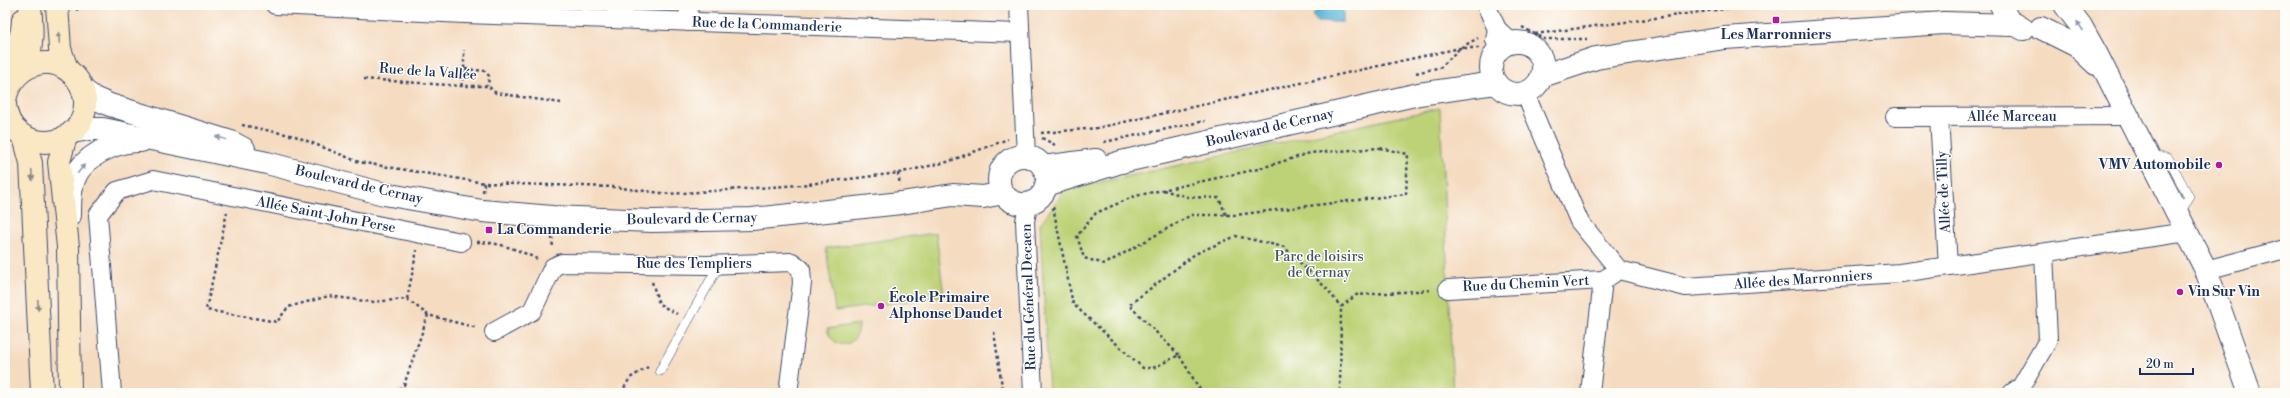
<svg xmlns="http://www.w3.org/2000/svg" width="2290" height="398" font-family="'Libre Bodoni',serif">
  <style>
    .green { fill: #bdd276; stroke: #6c806a }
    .water { fill: #5db7db; stroke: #3c739c }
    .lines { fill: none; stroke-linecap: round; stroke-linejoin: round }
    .service-casing { stroke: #3c496d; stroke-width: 10 }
    .minor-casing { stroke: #3c496d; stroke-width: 20 }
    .tertiary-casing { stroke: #3c496d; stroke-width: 24 }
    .secondary-casing { stroke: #3c496d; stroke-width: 24 }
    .path { stroke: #3c496d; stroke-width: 2.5; stroke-dasharray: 3 3; stroke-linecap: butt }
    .service { stroke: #fff; stroke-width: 9 }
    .minor { stroke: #fff; stroke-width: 18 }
    .tertiary { stroke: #fff; stroke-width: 22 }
    .secondary { stroke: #fae7c3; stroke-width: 22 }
    .oneway { fill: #8d97ae }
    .oneway2 { fill: #8a8b90 }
    .poi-dot { fill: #b5179e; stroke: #fdfcf7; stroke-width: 1.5 }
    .labels { text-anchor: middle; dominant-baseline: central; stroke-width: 3; stroke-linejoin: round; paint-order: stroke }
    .street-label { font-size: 14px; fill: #1b2f5e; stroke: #fdfcf7 }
    .poi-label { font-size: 14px; font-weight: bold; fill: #1b2f5e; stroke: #fdfcf7; text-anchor: start }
    .park-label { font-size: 14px; fill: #445864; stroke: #fdfcf7 }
  </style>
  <rect width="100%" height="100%" fill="#fdfcf7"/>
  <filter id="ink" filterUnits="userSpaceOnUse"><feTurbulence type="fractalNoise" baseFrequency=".025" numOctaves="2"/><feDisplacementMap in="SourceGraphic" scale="8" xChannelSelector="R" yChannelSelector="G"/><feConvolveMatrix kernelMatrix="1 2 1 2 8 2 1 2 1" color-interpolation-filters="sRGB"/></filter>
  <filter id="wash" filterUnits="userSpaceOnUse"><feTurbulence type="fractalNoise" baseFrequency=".012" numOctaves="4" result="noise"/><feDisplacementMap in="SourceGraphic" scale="16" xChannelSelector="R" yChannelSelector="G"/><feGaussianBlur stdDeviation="0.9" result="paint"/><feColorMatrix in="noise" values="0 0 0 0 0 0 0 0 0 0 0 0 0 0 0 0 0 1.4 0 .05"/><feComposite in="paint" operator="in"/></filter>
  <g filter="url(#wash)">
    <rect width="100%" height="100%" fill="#f5dcc1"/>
    <!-- green -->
    <g class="green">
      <path d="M1440 108 1453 393H1049L1040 224 1065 190Z"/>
      <path d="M936 233 944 296 835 311 826 248Z"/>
      <path d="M859 324C859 348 833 352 827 329Z"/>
    </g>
    <!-- water -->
    <path class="water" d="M1317 9H1343V22H1317L1313 16Z"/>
  </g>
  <g filter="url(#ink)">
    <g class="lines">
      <!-- service casing -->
      <g class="service-casing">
        <g id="service">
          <path d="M2150 157 2168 158 2189 197 2180 213"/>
          <path d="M660 371 719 265"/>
        </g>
      </g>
      <!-- minor casing -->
      <g class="minor-casing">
        <g id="minor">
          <path d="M275 5 465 14 1020 33"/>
          <path d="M1019 5 1026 156"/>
          <path d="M1486 5 1497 29 1511 42"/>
          <path d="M688 22 689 5"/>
          <path d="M1497 29 1495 40 1498 49"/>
          <path d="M1525 93 1579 221 1619 270 1686 287 1900 273 2188 232"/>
          <path d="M1895 117 2128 116"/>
          <path d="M1939 117 1948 266"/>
          <path d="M1029 202 1025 221 1033 393"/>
          <path d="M2206 270 2285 249"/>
          <path d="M1448 289 1603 280"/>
          <path d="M494 332 532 311 553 267 562 263 707 265 792 262 801 269 802 283 788 393"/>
          <path d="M112 393 98 215 117 191 153 180 461 242"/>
          <path d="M1590 393 1603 280 1613 274"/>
          <path d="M2012 393 2021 387 2048 340 2044 253"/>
        </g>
      </g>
      <!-- tertiary casing -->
      <g class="tertiary-casing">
        <g id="tertiary">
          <path d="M2001 5 2008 20 2023 29"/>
          <path d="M2065 5 2081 26 2096 53 2206 270 2250 393"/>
          <path d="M2041 28 2077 46 2096 64"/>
          <circle cx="1517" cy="68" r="26"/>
          <path d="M1542 76 1596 58 1725 38 1944 23 2013 25"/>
          <path d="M83 90 94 98 110 105 231 142 244 149"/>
          <path d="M72 132 89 129H103L267 163 384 194 482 211 552 217 652 221 752 219 901 203 953 195 983 197 1003 193"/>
          <circle cx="1023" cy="180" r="24"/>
          <path d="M1043 167 1096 160"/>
          <path d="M1046 185 1121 162 1419 94 1495 83"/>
          <path d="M70 215C70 200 70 183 79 170 92 152 120 140 141 141"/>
        </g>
      </g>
      <!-- secondary casing -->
      <g class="secondary-casing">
        <g id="secondary">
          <path d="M57 5 60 49 67 69"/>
          <path d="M5 58C18 48 22 37 23 20"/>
          <path d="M24 69C34 48 32 27 30 5"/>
          <path d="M5 102C8 71 44 50 70 72 79 79 84 90 85 101 87 153 9 157 5 104"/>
          <path d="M66 136 59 162 68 247 70 393"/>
          <path d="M24 137 31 163 42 393"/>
        </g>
      </g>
      <!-- path -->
      <g class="path">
        <path d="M76 10 85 5"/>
        <path d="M1522 27 1544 39H1587"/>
        <path d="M1535 34 1731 8 1773 5"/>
        <path d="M465 69 485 71 489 76 488 86"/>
        <path d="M1416 73 1441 67 1460 48 1478 38"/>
        <path d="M364 79 461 86H488L496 93 561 103"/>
        <path d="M461 86 464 76V50"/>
        <path d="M242 125 295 136 359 162 484 183 614 187 669 194 800 185 898 173 947 162 1008 139"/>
        <path d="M1041 133 1097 128 1460 48H1479"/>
        <path d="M1042 138 1055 145"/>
        <path d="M1104 142 1205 121"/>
        <path d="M1380 148 1408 154 1406 194 1235 215H1191L1105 264 1084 258 1077 236 1096 213 1135 196 1258 169 1310 153Z"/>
        <path d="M898 173 900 185"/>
        <path d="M1163 190 1188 197 1219 198 1226 215"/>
        <path d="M483 192 484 183"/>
        <path d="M1053 207 1073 304 1143 368H1153L1179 355 1202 393"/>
        <path d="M227 212 206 310 277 322 288 307 329 296 372 302 407 299 417 250"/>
        <path d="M552 237 553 248"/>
        <path d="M477 242C498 242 519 250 537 259"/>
        <path d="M652 282 659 304 677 314"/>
        <path d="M407 299 428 315"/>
        <path d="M994 332 1003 393"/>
        <path d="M1179 355 1129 305 1195 254 1236 236 1284 247 1327 289 1341 307"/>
        <path d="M394 393 404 385 428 315 477 328"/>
        <path d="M621 393 630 378 648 367"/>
        <path d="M1334 393 1340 390 1341 307 1356 295 1432 290"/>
      </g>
      <!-- service -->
      <use href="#service" class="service"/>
      <!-- minor -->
      <use href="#minor" class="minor"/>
      <!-- tertiary -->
      <use href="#tertiary" class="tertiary"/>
      <!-- secondary -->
      <use href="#secondary" class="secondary"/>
    </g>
    <!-- one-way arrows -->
    <defs><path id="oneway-solid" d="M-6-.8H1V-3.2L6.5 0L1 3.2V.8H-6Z"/></defs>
    <g class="oneway">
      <use href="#oneway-solid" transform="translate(2080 26) rotate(-124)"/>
      <use href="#oneway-solid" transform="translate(221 138) rotate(-163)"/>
      <use href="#oneway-solid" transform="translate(81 169) rotate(-52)"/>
    </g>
    <g class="oneway2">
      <use href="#oneway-solid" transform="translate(59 38) rotate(-96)"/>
      <use href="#oneway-solid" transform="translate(32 175) rotate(87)"/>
      <use href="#oneway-solid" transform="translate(38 305) rotate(87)"/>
    </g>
  </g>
  <!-- markers -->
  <g class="poi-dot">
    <rect x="1772" y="16" width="8" height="8" rx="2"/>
    <circle cx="2219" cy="165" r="4"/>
    <rect x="485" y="226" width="8" height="8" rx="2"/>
    <circle cx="2180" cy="292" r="4"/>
    <circle cx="881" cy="306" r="4"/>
  </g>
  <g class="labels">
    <!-- street labels -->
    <g class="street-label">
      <text transform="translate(767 25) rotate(2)">Rue de la Commanderie</text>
      <text transform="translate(428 72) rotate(4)">Rue de la Vallée</text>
      <text x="2012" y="117">Allée Marceau</text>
      <text transform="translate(1270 128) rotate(-13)">Boulevard de Cernay</text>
      <text transform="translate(359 185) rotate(13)">Boulevard de Cernay</text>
      <text transform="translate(1944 192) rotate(-93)">Allée de Tilly</text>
      <text transform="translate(326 215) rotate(11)">Allée Saint-John Perse</text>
      <text transform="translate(692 219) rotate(-1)">Boulevard de Cernay</text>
      <text x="694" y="264">Rue des Templiers</text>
      <text transform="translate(1803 280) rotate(-4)">Allée des Marronniers</text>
      <text transform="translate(1526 284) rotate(-3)">Rue du Chemin Vert</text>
      <text transform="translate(1029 297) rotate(-92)">Rue du Général Decaen</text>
    </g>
    <!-- poi labels -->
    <g class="poi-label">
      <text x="1776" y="35" text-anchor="middle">Les Marronniers</text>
      <text x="2211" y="165" text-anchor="end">VMV Automobile</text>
      <text x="497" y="230">La Commanderie</text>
      <text x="2188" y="292">Vin Sur Vin</text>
      <text x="889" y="298">École Primaire<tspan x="889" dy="16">Alphonse Daudet</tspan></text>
    </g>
    <!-- park labels -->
    <g class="park-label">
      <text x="1319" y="257">Parc de loisirs<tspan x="1319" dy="16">de Cernay</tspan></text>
    </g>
  </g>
  <!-- margin -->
  <rect width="2290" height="398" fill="none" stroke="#fdfcf7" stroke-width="20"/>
  <!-- scale -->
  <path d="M2140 368v6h53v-6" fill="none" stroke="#1b2f5e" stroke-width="2"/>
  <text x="2146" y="368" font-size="12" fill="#1b2f5e" stroke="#fdfcf7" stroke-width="3" paint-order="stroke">20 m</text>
</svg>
